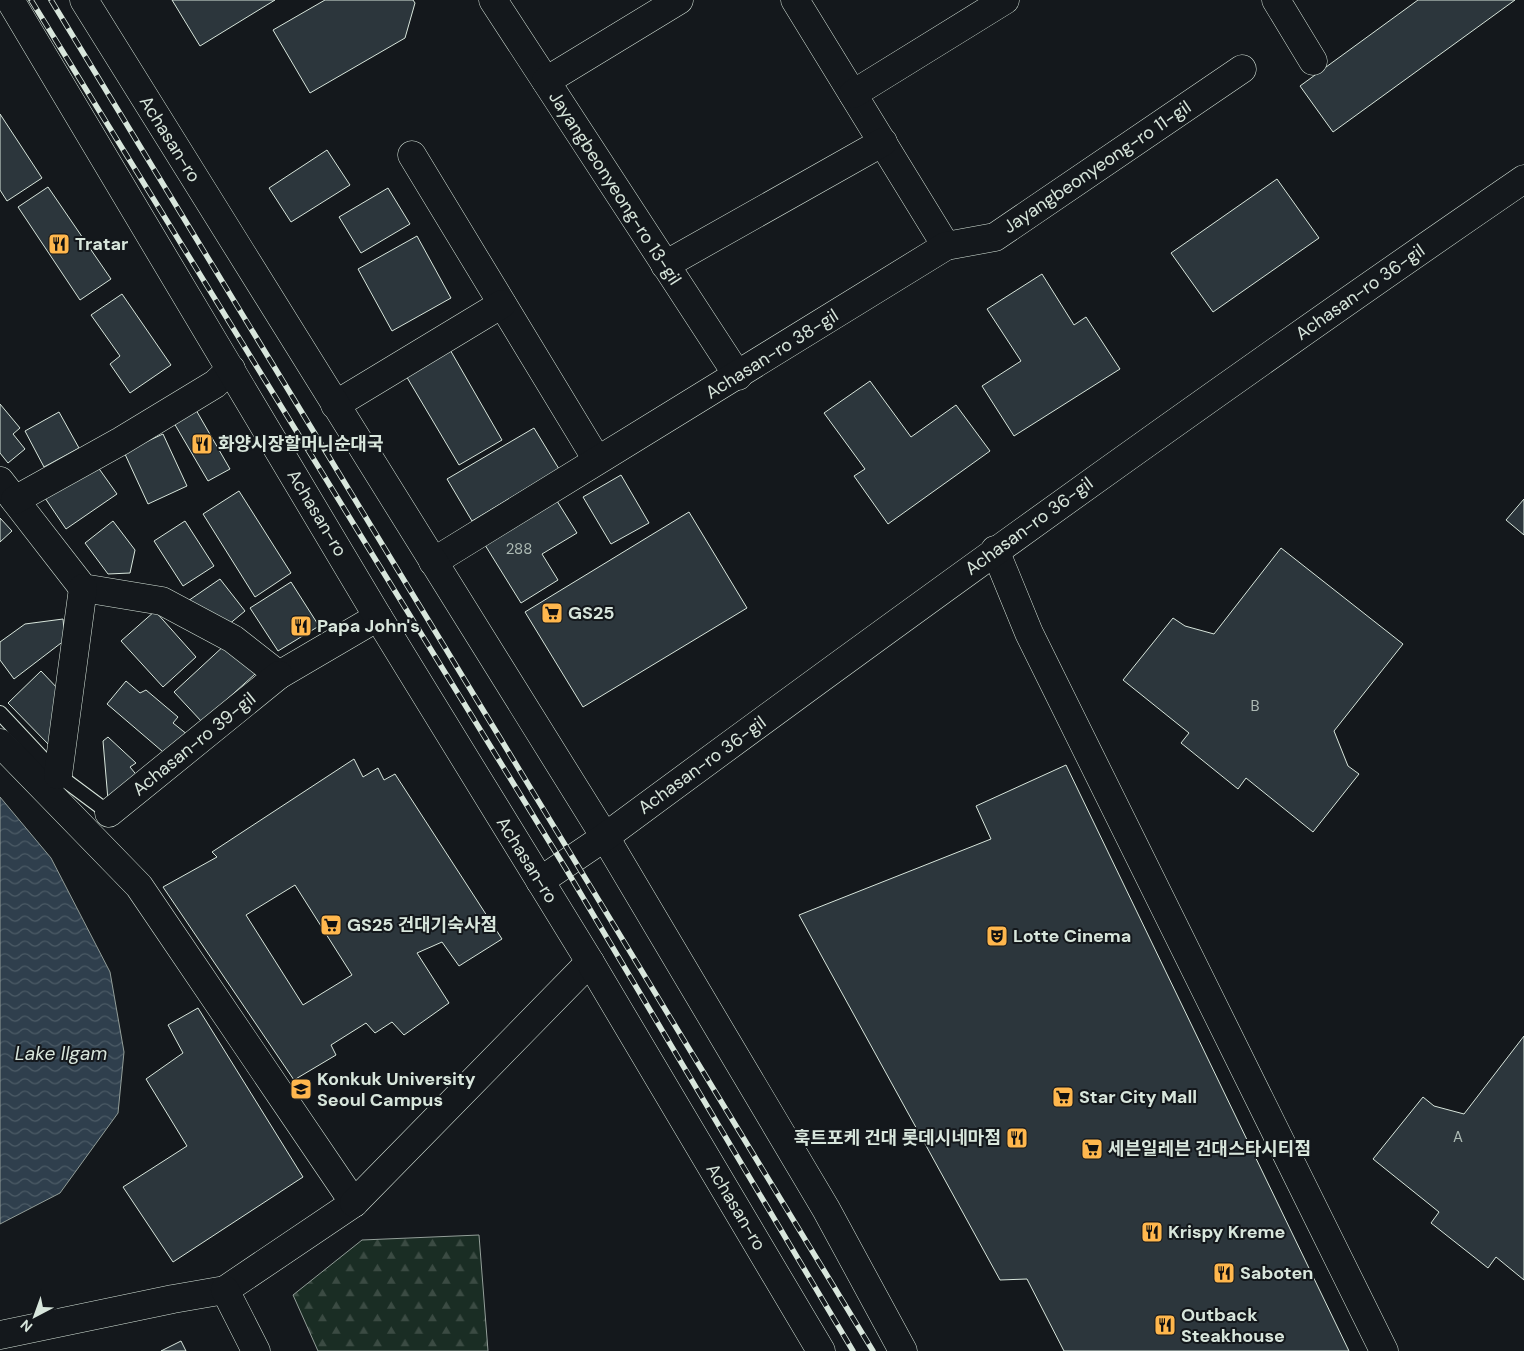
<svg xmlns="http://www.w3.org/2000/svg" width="1524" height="1351" font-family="'DM Sans','Noto Sans KR',sans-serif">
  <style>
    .forest { fill: url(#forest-firs); stroke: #939e99 }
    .water { fill: url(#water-waves); stroke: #939e99 }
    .building { fill: #2c363c; stroke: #d8e6dc; fill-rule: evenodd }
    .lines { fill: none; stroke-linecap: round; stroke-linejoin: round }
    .lane-casing { stroke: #d8e6dc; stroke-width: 16 }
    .street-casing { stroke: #d8e6dc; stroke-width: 29 }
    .secondary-casing { stroke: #d8e6dc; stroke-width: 29 }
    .lane { stroke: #14181c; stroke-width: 14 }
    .street { stroke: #14181c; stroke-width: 28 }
    .secondary { stroke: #14181c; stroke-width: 28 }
    .rail-casing { stroke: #d8e6dc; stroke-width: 5.5 }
    .rail { stroke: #14181c; stroke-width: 4; stroke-dasharray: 11; stroke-linecap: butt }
    .labels { text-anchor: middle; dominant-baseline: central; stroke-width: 4; stroke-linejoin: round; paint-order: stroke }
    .number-label { font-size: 15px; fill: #adbab4 }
    .street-label { font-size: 18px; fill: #d8e6dc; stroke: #14181c }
    .poi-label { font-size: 18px; font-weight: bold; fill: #d8e6dc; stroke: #14181c; text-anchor: start }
    .water-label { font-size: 19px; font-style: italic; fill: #d8e6dc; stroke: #14181c }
  </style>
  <defs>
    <pattern id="forest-firs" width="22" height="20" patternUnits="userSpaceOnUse" patternTransform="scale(1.25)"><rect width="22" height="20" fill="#1a2d24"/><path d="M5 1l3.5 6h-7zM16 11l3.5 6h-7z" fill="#3b4b43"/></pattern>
    <pattern id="water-waves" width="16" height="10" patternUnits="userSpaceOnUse" patternTransform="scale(1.25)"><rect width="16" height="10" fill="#2f3f4d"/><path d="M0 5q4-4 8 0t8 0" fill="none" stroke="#4c5b66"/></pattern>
  </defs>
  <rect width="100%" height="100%" fill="#14181c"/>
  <!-- forest -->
  <path class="forest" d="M479 1235 488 1351H318L293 1295 362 1240Z"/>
  <!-- water -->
  <path class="water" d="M0 797 51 858 110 972 124 1052 118 1113 60 1193 0 1224Z"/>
  <!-- building -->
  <g class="building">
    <path d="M172 0H275L200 46Z"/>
    <path d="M325 0H413L415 3 405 38 310 93 273 30Z"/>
    <path d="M1418 0H1515L1333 132 1300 86Z"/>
    <path d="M0 114 42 178 7 201 0 190Z"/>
    <path d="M327 150 350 185 291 222 269 188Z"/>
    <path d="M1277 179 1319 238 1213 312 1171 253Z"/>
    <path d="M48 187 111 279 80 300 18 207Z"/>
    <path d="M388 188 410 224 361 253 339 217Z"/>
    <path d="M417 236 451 298 392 331 358 269Z"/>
    <path d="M1042 274 1074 325 1086 317 1120 369 1014 436 982 386 1021 361 987 309Z"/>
    <path d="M122 294 171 365 130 393 110 364 120 356 91 315Z"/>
    <path d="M449 348 502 440 459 465 405 374Z"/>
    <path d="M870 381 911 437 956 405 990 451 888 524 854 476 865 469 824 413Z"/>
    <path d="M0 404 20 428 13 434 25 449 8 463 0 453Z"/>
    <path d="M196 410 230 469 208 481 174 423Z"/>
    <path d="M59 412 79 448 44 467 25 431Z"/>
    <path d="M534 428 559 469 472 521 447 479Z"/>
    <path d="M163 434 187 486 148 504 124 452Z"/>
    <path d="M95 463 117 494 66 529 45 498Z"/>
    <path d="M621 475 649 523 611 544 583 497Z"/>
    <path d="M239 491 291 573 255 597 203 514Z"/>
    <path d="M1524 499V535L1506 520Z"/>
    <path d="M557 501 577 533 542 554 558 580 521 603 485 545Z"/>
    <path d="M689 512 747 608 583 707 525 612Z"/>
    <path d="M0 518 12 531 0 542Z"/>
    <path d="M113 521 135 550 130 573 108 574 85 543Z"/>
    <path d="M185 521 214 566 183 586 154 541Z"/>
    <path d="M1281 548 1403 644 1334 731 1348 766 1359 774 1313 832 1246 778 1238 789 1181 743 1189 733 1123 680 1173 618 1185 626 1214 634Z"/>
    <path d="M220 579 245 611 222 630 185 603Z"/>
    <path d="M291 582 319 626 278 651 250 608Z"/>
    <path d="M155 611 196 657 163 687 121 641Z"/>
    <path d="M63 619 65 640 14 679 0 660V642L25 624Z"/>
    <path d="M227 643 255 674 202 722 174 692Z"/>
    <path d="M41 671 60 691 50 746 8 703Z"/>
    <path d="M126 681 140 693 146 690 178 717 173 723 188 735 169 757 107 704Z"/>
    <path d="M108 737 136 763 130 767 139 778 108 800 103 741Z"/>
    <path d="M354 759 363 777 378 768 384 780 395 774 502 939 459 966 442 942 417 953 449 1003 404 1035 392 1022 375 1033 366 1023 331 1045 336 1055 294 1080 163 887 217 857 212 852ZM295 885 352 975 303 1005 246 915Z"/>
    <path d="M1066 765 1349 1351H1064L1027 1279 1000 1280 799 915 991 839 976 806Z"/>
    <path d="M198 1008 303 1177 173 1262 123 1187 187 1146 146 1079 183 1053 168 1025Z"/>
    <path d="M1524 1036V1280L1496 1257 1488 1268 1431 1223 1439 1212 1373 1159 1423 1097 1434 1106 1464 1114Z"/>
    <path d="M181 1341 186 1351H161Z"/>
  </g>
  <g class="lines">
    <!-- lane casing -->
    <g class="lane-casing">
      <path id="lane" d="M0 713 58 775 109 813"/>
    </g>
    <!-- street casing -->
    <g class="street-casing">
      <g id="street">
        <path d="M493 0 738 376"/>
        <path d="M795 0 946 246"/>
        <path d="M1276 0 1313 61"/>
        <path d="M546 81 679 0"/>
        <path d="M853 94 1005 0"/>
        <path d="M412 155 597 460"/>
        <path d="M665 265 883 142"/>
        <path d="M335 405 502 304"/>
        <path d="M0 481 83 588 162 601 233 639 279 675 378 617"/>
        <path d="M15 500 121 441 215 384 231 369"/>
        <path d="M995 550 1029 633 1384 1351"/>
        <path d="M433 562 946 246 995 237 1242 69"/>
        <path d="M0 743 139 886 354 1203 225 1290 173 1299 0 1335"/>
        <path d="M58 775 83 588"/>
        <path d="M109 813 279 675"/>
        <path d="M354 1203 590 962"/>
        <path d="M225 1290 256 1351"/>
      </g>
    </g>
    <!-- secondary casing -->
    <g class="secondary-casing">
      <g id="secondary">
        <path d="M10 0 378 617 590 962 821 1351"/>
        <path d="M84 0 605 837 826 1209 903 1351"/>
        <path d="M540 881 605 837C908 613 1213 392 1524 179"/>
      </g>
    </g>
    <!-- lane -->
    <use href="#lane" class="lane"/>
    <!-- street -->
    <use href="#street" class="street"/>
    <!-- secondary -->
    <use href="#secondary" class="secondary"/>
    <!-- rail casing -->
    <g class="rail-casing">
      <g id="rail">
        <path d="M31 0 566 869 853 1351"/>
        <path d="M51 0 873 1351"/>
      </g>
    </g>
    <!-- rail -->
    <use href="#rail" class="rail"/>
  </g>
  <!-- icons -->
  <defs>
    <g id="restaurant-square" transform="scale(1.125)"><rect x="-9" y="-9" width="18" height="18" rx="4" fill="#ffb74d" stroke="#14181c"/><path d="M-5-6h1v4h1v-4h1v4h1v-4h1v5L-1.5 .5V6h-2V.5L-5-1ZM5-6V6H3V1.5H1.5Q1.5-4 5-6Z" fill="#111"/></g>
    <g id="supermarket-square" transform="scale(1.125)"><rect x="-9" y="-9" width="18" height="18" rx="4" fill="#ffb74d" stroke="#14181c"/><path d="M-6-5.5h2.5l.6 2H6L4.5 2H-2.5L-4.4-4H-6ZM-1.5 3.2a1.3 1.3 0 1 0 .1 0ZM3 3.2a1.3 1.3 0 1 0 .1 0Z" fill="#111"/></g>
    <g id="theatre-square" transform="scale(1.125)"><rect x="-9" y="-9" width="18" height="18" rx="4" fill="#ffb74d" stroke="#14181c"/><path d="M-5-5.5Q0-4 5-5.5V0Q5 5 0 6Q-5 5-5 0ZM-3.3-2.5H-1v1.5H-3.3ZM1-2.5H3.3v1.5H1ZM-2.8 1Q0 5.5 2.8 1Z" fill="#111"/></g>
    <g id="university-square" transform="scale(1.125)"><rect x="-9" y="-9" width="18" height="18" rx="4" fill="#ffb74d" stroke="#14181c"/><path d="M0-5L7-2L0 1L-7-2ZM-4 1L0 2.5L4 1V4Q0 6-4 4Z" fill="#111"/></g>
  </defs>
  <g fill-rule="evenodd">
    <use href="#restaurant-square" x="59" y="244"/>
    <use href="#restaurant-square" x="202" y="444"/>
    <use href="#supermarket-square" x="552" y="613"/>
    <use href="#restaurant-square" x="301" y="626"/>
    <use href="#supermarket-square" x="331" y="925"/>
    <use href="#theatre-square" x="997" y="936"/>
    <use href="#university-square" x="301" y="1089"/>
    <use href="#supermarket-square" x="1063" y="1097"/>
    <use href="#restaurant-square" x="1017" y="1138"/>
    <use href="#supermarket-square" x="1092" y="1149"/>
    <use href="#restaurant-square" x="1152" y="1232"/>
    <use href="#restaurant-square" x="1224" y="1273"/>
    <use href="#restaurant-square" x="1165" y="1325"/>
  </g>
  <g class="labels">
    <!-- number labels -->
    <g class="number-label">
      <text x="519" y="549">288</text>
      <text x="1255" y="706">B</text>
      <text x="1458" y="1137">A</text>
    </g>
    <!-- street labels -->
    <g class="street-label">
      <text transform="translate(170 139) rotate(58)">Achasan-ro</text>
      <text transform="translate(1097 167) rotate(-34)">Jayangbeonyeong-ro 11-gil</text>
      <text transform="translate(615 188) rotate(57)">Jayangbeonyeong-ro 13-gil</text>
      <text transform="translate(1360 292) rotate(-35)">Achasan-ro 36-gil</text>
      <text transform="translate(772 354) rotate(-32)">Achasan-ro 38-gil</text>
      <text transform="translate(317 513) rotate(59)">Achasan-ro</text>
      <text transform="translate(1029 526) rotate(-36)">Achasan-ro 36-gil</text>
      <text transform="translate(194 744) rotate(-39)">Achasan-ro 39-gil</text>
      <text transform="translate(702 765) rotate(-36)">Achasan-ro 36-gil</text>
      <text transform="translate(527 860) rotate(58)">Achasan-ro</text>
      <text transform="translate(736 1207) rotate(59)">Achasan-ro</text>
    </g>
    <!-- poi labels -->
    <g class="poi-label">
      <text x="75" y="244">Tratar</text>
      <text x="218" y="444">화양시장할머니순대국</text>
      <text x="568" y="613">GS25</text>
      <text x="317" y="626">Papa John's</text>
      <text x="347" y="925">GS25 건대기숙사점</text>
      <text x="1013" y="936">Lotte Cinema</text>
      <text x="317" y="1079">Konkuk University<tspan x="317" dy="21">Seoul Campus</tspan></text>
      <text x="1079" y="1097">Star City Mall</text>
      <text x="1001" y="1138" text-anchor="end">훅트포케 건대 롯데시네마점</text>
      <text x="1108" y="1149">세븐일레븐 건대스타시티점</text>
      <text x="1168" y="1232">Krispy Kreme</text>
      <text x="1240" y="1273">Saboten</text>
      <text x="1181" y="1315">Outback<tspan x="1181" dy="21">Steakhouse</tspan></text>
    </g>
    <!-- water labels -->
    <g class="water-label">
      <text x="61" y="1053">Lake Ilgam</text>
    </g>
  </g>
  <!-- north arrow -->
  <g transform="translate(35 1316) rotate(221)" stroke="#14181c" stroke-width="4" paint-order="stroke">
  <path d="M0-4L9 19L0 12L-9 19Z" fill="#d8e6dc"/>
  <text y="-8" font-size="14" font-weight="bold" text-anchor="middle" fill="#d8e6dc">N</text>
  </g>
</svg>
